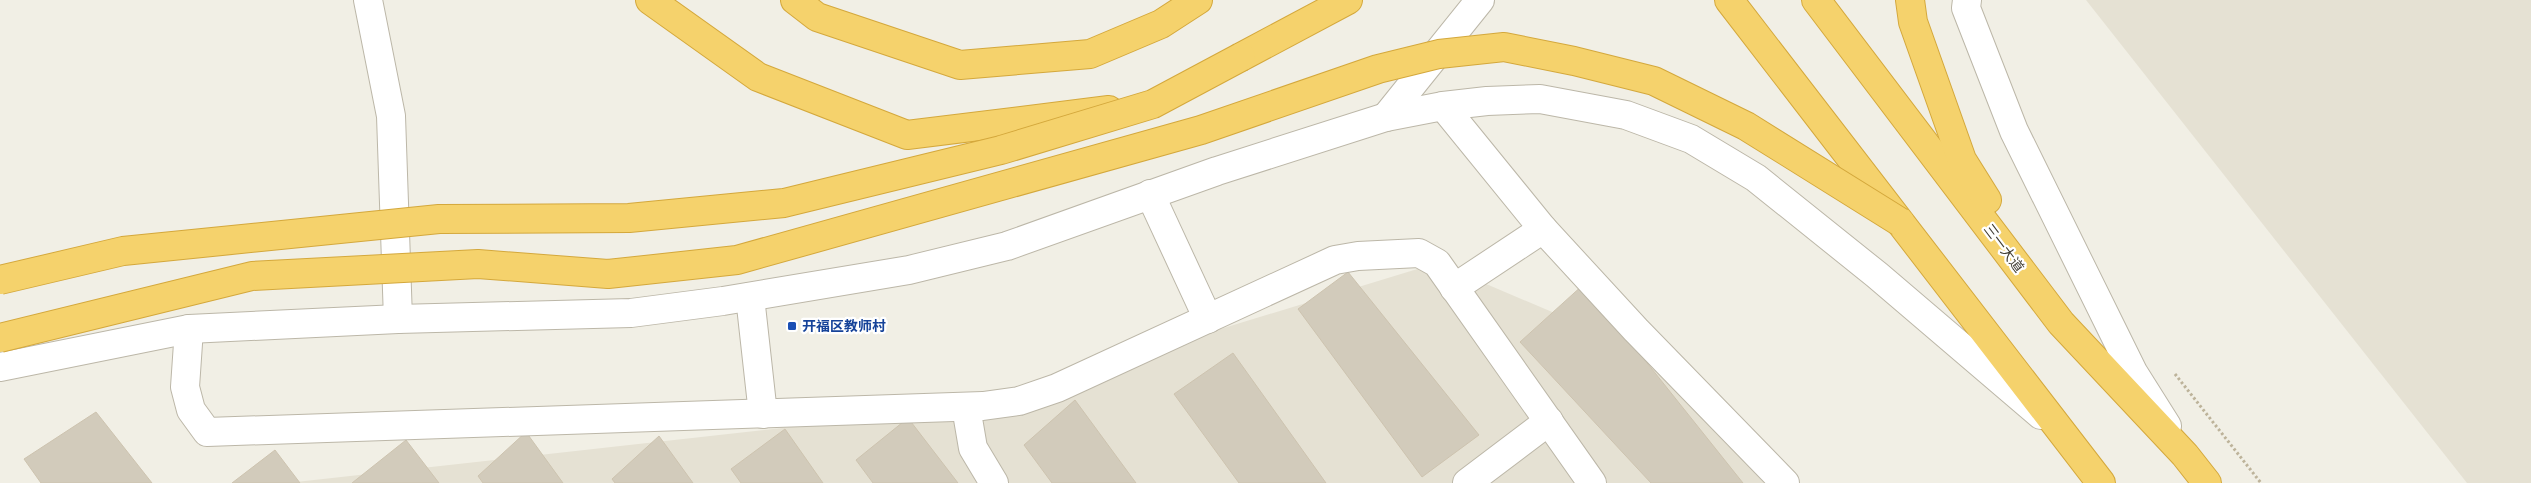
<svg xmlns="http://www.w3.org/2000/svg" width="2531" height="483" font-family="Arial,'Noto Sans SC',sans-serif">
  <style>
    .residential { fill: #e5e1d3 }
    .building { fill: #d2cbbb; stroke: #cdc3af }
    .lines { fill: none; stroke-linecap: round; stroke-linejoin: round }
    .minor-casing { stroke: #bcb7a8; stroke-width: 30 }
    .highway-casing { stroke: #d4a83c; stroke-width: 30 }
    .path { stroke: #bdb39a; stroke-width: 3; stroke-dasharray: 2.5 2.5; stroke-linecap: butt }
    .minor { stroke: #fff; stroke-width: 28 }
    .highway { stroke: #f5d26c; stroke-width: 28 }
    .highway-bridge-casing { stroke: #d4a83c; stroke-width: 30; stroke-linecap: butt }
    .highway-bridge { stroke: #f5d26c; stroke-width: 28 }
    .transit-dot { fill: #1a4fb4; stroke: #fff; stroke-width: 2 }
    .labels { text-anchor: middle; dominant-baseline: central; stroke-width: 4.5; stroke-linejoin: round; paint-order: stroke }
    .street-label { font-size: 14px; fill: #433f35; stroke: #fff }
    .transit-label { font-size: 14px; font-weight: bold; fill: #164399; stroke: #fff; text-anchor: start }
  </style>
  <rect width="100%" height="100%" fill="#f1efe5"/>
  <!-- residential -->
  <g class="residential">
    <path d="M2086 0H2531V483H2467Z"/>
    <path d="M1437 263 1667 361 1779 483H287L962 408Z"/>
  </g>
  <!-- building -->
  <g class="building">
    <path d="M1348 272 1479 435 1422 477 1298 309Z"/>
    <path d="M1584 284 1743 483H1651L1520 342Z"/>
    <path d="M1233 353 1326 483H1239L1174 394Z"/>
    <path d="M1075 400 1136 483H1052L1024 445Z"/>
    <path d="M96 412 152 483H41L24 459Z"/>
    <path d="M908 418 958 483H873L856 460Z"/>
    <path d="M785 429 823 483H741L731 469Z"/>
    <path d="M526 432 563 483H483L478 476Z"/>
    <path d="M659 436 693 483H615L612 479Z"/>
    <path d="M406 440 439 483H352Z"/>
    <path d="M275 450 300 483H232Z"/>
  </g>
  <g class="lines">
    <!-- minor casing -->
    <g class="minor-casing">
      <g id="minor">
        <path d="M368 0 391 116 398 319"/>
        <path d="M1967 0 1966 8 2014 131 2133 372 2167 426"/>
        <path d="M1443 106 1543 229 1636 330 1785 483"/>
        <path d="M1386 117 1480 0"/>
        <path d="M1150 194 1208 319"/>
        <path d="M1454 288 1543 229"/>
        <path d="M750 297 763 414"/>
        <path d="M189 329 185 387 191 410 207 432 983 406 1019 401 1057 388 1335 260 1358 256 1419 253 1437 263 1592 483"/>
        <path d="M0 367 189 329 398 319 631 313 723 301 909 270 1007 246 1217 171 1386 117 1443 106 1487 101 1540 99 1626 115 1691 139 1756 178 1877 275 2041 415"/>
        <path d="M966 407 973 448 994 483"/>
        <path d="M1467 483 1549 421"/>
      </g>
    </g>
    <!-- highway casing -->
    <g class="highway-casing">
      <g id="highway">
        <path d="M650 0 758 77 907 135 1109 110"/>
        <path d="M795 0 817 17 960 65 1090 54 1161 24 1198 0"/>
        <path d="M1729 0 2101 483"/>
        <path d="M1816 0 2061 323 2185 455 2207 483"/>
        <path d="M1910 0 1913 22 1962 160 1987 200"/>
        <path d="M1241 57 1348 0"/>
      </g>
    </g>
    <!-- path -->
    <path class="path" d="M2175 374 2261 483"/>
    <!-- minor -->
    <use href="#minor" class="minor"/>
    <!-- highway -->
    <use href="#highway" class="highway"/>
    <!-- highway-bridge casing -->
    <g class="highway-bridge-casing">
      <g id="highway-bridge">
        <path d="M0 280 123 251 439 219 629 218 784 203 1001 150 1153 104 1241 57"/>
        <path d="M0 338 252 276 478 264 608 274 737 260 1201 130 1378 69 1439 54 1504 47 1574 61 1654 81 1746 126 1900 222"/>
      </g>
    </g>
    <!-- highway-bridge -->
    <use href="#highway-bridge" class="highway-bridge"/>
  </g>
  <!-- markers -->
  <rect class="transit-dot" x="787" y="321" width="10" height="10" rx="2.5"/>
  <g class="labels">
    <!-- street labels -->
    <g class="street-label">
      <text transform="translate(2004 248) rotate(53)">三一大道</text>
    </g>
    <!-- transit labels -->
    <g class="transit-label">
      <text x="802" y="326">开福区教师村</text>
    </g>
  </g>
</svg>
